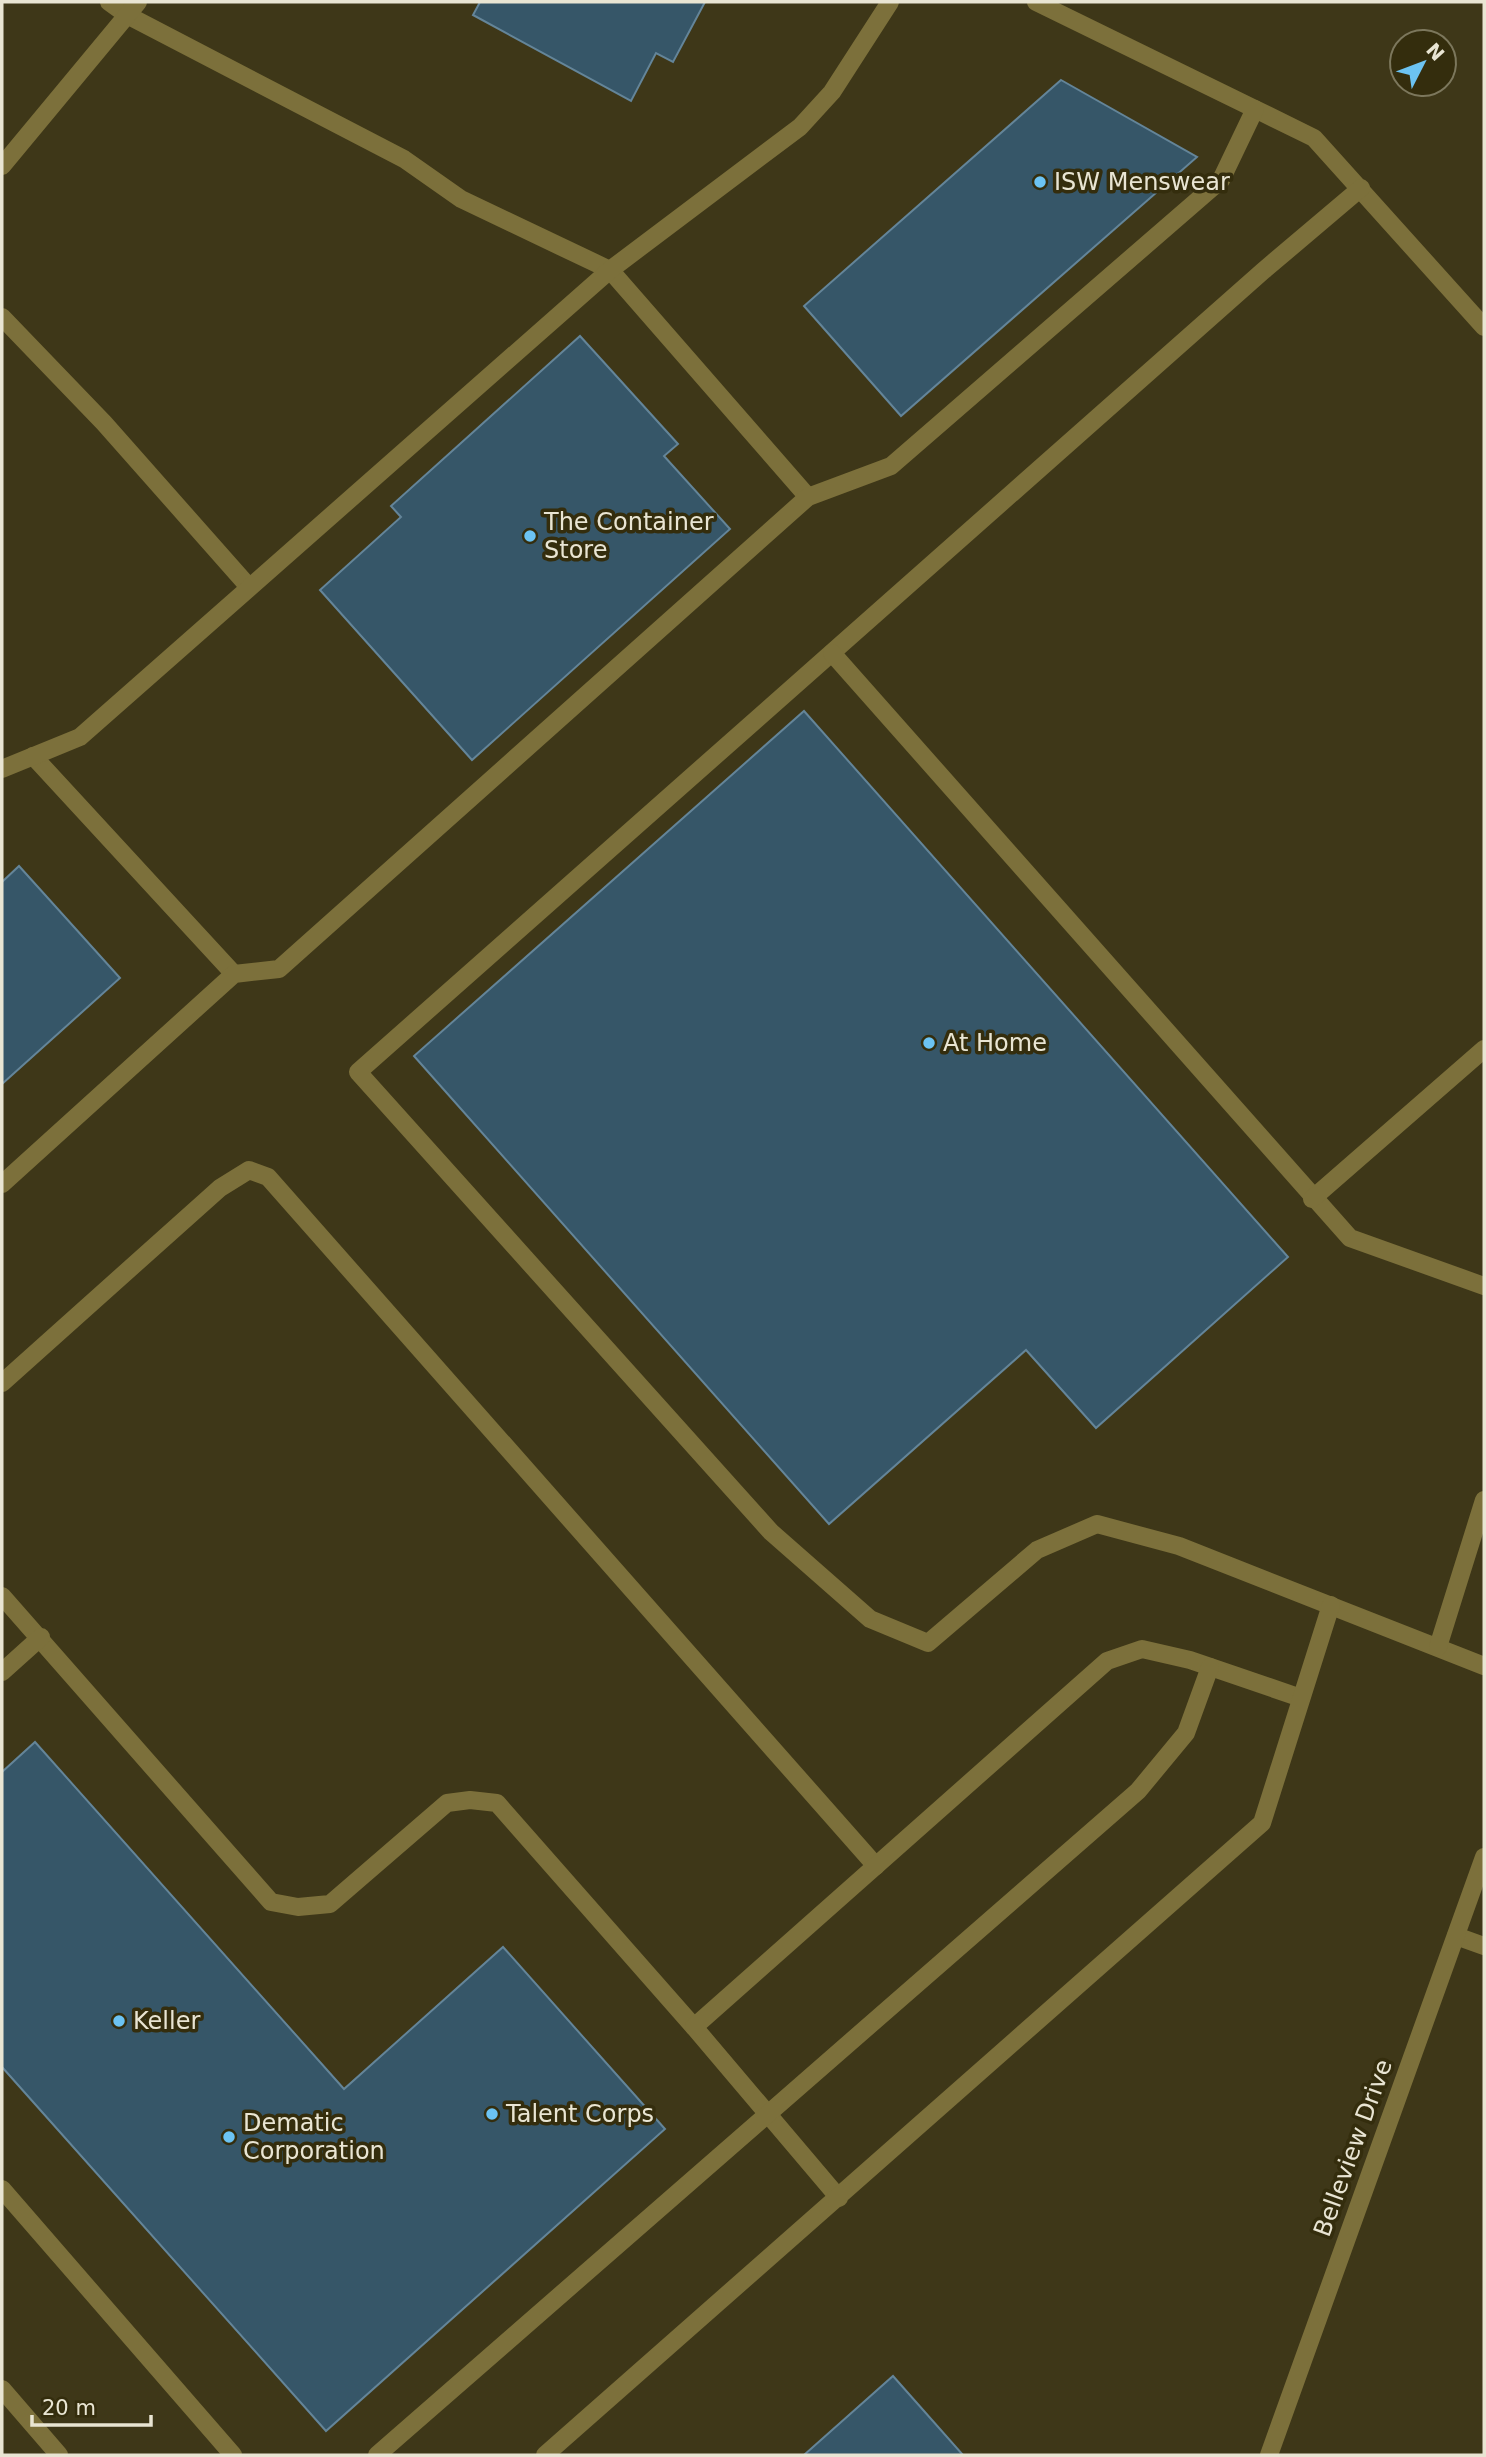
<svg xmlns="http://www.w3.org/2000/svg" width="1486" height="2457" font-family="'DejaVu Sans',sans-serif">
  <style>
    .building { fill: #365668; stroke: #648599; stroke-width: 2 }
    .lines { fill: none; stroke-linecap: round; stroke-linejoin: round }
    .lane { stroke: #7c703b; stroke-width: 18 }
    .street { stroke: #7c703b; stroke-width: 18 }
    .poi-dot { fill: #6cc3f2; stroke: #342d0d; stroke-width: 2.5 }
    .labels { text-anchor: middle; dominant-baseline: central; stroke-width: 7; stroke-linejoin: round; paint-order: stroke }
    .poi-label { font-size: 24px; fill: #e9e5d3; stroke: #342d0d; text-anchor: start }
    .street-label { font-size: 24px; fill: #e9e5d3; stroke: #342d0d }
  </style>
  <rect width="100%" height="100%" fill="#3e3718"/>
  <!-- building -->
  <g class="building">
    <path d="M480 2H705L673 62 656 53 631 101 473 15Z"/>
    <path d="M1061 80 1197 157 901 416 804 306Z"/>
    <path d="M580 336 678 444 664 456 730 529 472 760 320 590 401 517 391 506Z"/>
    <path d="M804 711 1288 1257 1096 1428 1026 1350 829 1524 414 1056Z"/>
    <path d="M19 866 120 978 2 1084V882Z"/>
    <path d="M35 1742 344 2089 503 1947 665 2129 326 2431 2 2067V1772Z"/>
    <path d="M893 2376 963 2455H804Z"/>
  </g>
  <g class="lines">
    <!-- lane -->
    <g class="lane">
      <path d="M109 2 127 15 404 159 461 199 610 270 808 497"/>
      <path d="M1255 109 1314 138 1484 327"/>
      <path d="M2 166 138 2"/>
      <path d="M1361 188 1263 271 358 1072 771 1532 870 1619 928 1643 1037 1550 1097 1524 1179 1546 1484 1666"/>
      <path d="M2 317 104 423 249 587"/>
      <path d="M832 653 1350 1238 1484 1286"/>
      <path d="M33 756 234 974"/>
      <path d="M2 769 80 737 610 270 800 127 832 92 890 2"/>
      <path d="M2 1184 234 974 279 969 808 497 891 466 1221 180 1255 109 1036 2"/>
      <path d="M1312 1199 1484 1049"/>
      <path d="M2 1383 220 1188 249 1170 268 1177 876 1866"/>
      <path d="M2 1596 271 1902 298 1907 330 1904 447 1803 470 1800 497 1803 694 2027"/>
      <path d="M1438 1647 1484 1500"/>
      <path d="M2 1672 41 1637"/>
      <path d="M1456 1936 1484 1946"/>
      <path d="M2 2189 233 2455"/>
      <path d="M839 2198 694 2027 1107 1661 1142 1649 1190 1660 1301 1698"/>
      <path d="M2 2389 59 2455"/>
      <path d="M377 2455 1138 1791 1186 1733 1210 1667"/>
      <path d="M545 2455 1262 1823 1331 1605"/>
    </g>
    <!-- street -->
    <path class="street" d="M1269 2455 1484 1857"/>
  </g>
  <!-- markers -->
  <g class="poi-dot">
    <circle cx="1040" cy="182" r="7"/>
    <circle cx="530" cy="536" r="7"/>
    <circle cx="929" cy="1043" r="7"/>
    <circle cx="119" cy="2021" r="7"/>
    <circle cx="492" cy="2114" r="7"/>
    <circle cx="229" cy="2137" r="7"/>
  </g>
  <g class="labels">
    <!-- poi labels -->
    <g class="poi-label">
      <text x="1054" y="182">ISW Menswear</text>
      <text x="544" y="522">The Container<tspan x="544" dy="28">Store</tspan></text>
      <text x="943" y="1043">At Home</text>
      <text x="133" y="2021">Keller</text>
      <text x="506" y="2114">Talent Corps</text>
      <text x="243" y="2123">Dematic<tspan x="243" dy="28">Corporation</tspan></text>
    </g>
    <!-- street labels -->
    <g class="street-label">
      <text transform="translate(1353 2148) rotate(-70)">Belleview Drive</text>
    </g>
  </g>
  <!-- border -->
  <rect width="1486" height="2457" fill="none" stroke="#e9e5d3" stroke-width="7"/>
  <!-- north arrow -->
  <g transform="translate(1423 63) rotate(48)"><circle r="33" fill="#342d0d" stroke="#7c775c" stroke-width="2"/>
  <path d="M0-5L12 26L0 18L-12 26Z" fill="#6cc3f2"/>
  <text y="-10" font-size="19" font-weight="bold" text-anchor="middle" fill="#e9e5d3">N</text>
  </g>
  <!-- scale -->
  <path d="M32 2415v10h119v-10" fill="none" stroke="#e9e5d3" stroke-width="3.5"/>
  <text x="42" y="2415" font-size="21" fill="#e9e5d3" stroke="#342d0d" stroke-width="5" paint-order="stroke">20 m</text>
</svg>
